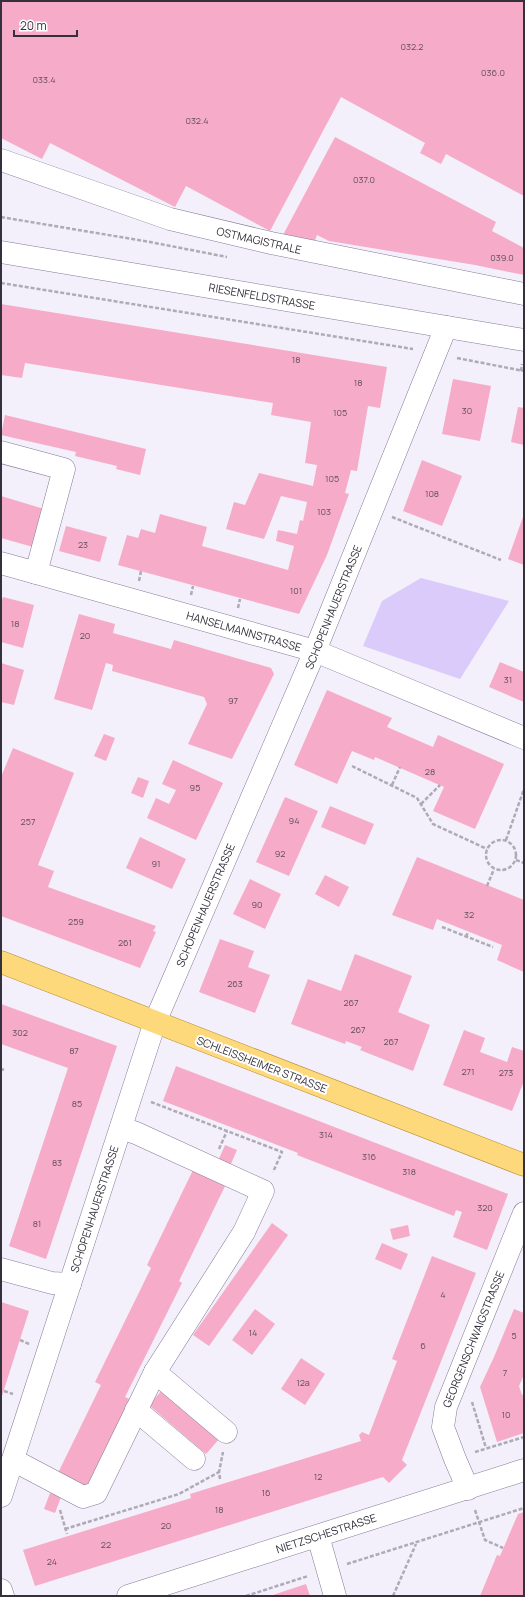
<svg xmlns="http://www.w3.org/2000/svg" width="525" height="1597" font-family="Manrope,sans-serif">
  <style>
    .green { fill: #dbcbfb }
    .building { fill: #f6acc8 }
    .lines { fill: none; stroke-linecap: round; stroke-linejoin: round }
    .minor-casing { stroke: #857b97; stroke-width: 23 }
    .major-casing { stroke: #b68e2c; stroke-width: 23 }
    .path { stroke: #aeaab6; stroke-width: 2.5; stroke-dasharray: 4 2; stroke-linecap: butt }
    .minor { stroke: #fff; stroke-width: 22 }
    .major { stroke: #fdd97b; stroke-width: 22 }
    .labels { text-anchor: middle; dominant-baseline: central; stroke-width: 4; stroke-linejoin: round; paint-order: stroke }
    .number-label { font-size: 9px; fill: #644f5f }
    .street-label { font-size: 11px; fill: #34303c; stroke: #fff }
  </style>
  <rect width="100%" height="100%" fill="#f3effb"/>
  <!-- green -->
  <path class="green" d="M421 578 509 601 460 679 363 646 382 601Z"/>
  <!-- building -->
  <g class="building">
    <path d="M1 1H524V196L446 154 441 164 420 153 425 143 341 97 270 231 186 186 175 207 50 143 42 159 1 138Z"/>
    <path d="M335 137 496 222 492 231 524 248V275L475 265 329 241 317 235 314 243 283 235Z"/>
    <path d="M1 304 387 367 380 408 368 406 357 471 351 470 345 493 349 494 327 555 299 614 118 565 127 535 138 538 141 529 155 533 160 514 207 527 202 546 288 570 294 546 276 541 278 530 297 534 300 520 303 521 307 502 281 496 264 539 226 529 234 502 245 505 259 473 313 486 317 465 305 463 311 422 271 415 273 403 25 363 22 378 1 375Z"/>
    <path d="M453 379 491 386 480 441 442 434Z"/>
    <path d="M518 407 524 408V445L511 442Z"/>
    <path d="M5 415 146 449 140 475 116 469 117 466 75 456 76 452 1 435Z"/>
    <path d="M422 460 462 476 442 526 403 511Z"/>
    <path d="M1 496 44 509 33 547 1 538Z"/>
    <path d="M524 514V565L508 559Z"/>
    <path d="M66 526 107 537 100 562 59 551Z"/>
    <path d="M3 597 34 605 23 648 1 642V603Z"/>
    <path d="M79 614 115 624 113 633 171 649 174 640 271 668 274 674 232 759 188 744 207 704 204 697 112 671 113 665 106 663 92 710 54 699Z"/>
    <path d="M500 662 524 672V702L489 687Z"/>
    <path d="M1 663 24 670 14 705 1 702Z"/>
    <path d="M327 690 392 718 387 727 433 747 438 735 504 764 475 829 433 811 444 787 375 757 374 760 352 751 337 784 294 765Z"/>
    <path d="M104 734 115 738 106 761 94 756Z"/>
    <path d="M13 748 74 773 38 865 54 871 48 887 156 926 153 931 156 932 140 968 1 916V777Z"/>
    <path d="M173 760 223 783 196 840 147 818 156 798 169 804 176 790 162 784Z"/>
    <path d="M138 777 149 781 143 798 131 793Z"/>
    <path d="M285 797 318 811 289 876 256 862Z"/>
    <path d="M330 806 374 824 365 845 321 827Z"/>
    <path d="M140 837 186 859 172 889 126 868Z"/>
    <path d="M417 857 524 900V972L497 960 502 945 437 919 433 930 392 915Z"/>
    <path d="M325 875 349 887 339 907 315 894Z"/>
    <path d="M250 879 281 894 265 929 233 914Z"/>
    <path d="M220 939 254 951 248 967 270 975 255 1013 199 992Z"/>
    <path d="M355 954 412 976 398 1012 430 1025 413 1071 360 1050 362 1047 346 1041 345 1044 291 1024 308 979 341 991Z"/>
    <path d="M1 1004 117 1046 46 1259 9 1246 68 1068 1 1044Z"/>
    <path d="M464 1030 485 1038 480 1052 507 1062 512 1047 524 1051V1081L512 1111 443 1085Z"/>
    <path d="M176 1066 508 1194 487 1250 453 1237 462 1212 456 1210 454 1216 297 1155 298 1153 163 1101Z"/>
    <path d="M225 1145 237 1150 230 1166 218 1161Z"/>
    <path d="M194 1168 226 1184 179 1281 182 1283 125 1397 134 1401 91 1489 58 1473 101 1385 95 1382 151 1268 147 1265Z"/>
    <path d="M272 1223 288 1235 209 1346 193 1335Z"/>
    <path d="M408 1225 410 1236 393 1240 390 1229Z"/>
    <path d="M382 1243 408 1254 401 1270 375 1259Z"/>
    <path d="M432 1256 476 1273 402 1460 407 1465 389 1483 383 1477 35 1586 23 1550 191 1498 190 1494 361 1441 359 1435 362 1432 369 1435 397 1361 392 1359Z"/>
    <path d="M1 1302 29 1311 1 1399Z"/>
    <path d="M255 1309 275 1324 252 1355 232 1340Z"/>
    <path d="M514 1309 524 1313V1375L519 1386 522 1395 524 1394V1433L497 1442 480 1387 494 1357Z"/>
    <path d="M301 1358 325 1374 305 1405 281 1389Z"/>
    <path d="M163 1389 220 1438 206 1454 149 1405Z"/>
    <path d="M50 1493 61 1497 55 1513 44 1509Z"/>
    <path d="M524 1512V1596H480L497 1555 500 1556 518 1514Z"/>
    <path d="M306 1584 310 1596H270Z"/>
  </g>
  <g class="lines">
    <!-- minor casing -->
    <g class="minor-casing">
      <g id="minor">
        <path d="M1 160 170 219 271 243 524 294"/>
        <path d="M1 252 524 340"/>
        <path d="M1 452 64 469 36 573"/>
        <path d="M1 563 315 651 524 738"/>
        <path d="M1 1269 52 1283 70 1284"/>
        <path d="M155 1372 226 1432"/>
        <path d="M136 1410 194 1459"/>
        <path d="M13 1460 83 1497 96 1493 155 1372 244 1232 263 1191 136 1133 121 1128"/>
        <path d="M468 1489 455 1459 443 1427 446 1407 524 1213"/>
        <path d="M1 1496 155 1022 315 651 446 327"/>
        <path d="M318 1536 335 1596"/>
        <path d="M1 1590 3 1596"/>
        <path d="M128 1596 524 1470"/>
      </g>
    </g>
    <!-- major casing -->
    <g class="major-casing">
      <path id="major" d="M1 962 524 1165"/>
    </g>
    <!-- path -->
    <g class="path">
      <path d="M1 217 150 242 227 257"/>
      <path d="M1 283 413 349"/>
      <path d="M457 358 524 371"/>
      <path d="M521 371 522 364"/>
      <path d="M392 517 501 560"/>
      <path d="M139 581 141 571"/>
      <path d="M191 595 193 586"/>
      <path d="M238 608 240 599"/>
      <path d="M352 766 417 798 433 824 487 849"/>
      <path d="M392 785 400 767"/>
      <path d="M421 804 440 785"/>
      <circle cx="501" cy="855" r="15"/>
      <path d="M506 840 524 789"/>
      <path d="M516 860 524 863"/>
      <path d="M487 886 494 869"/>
      <path d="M442 927 493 947"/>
      <path d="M466 937 468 932"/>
      <path d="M1 1069 4 1070"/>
      <path d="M151 1102 282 1152 273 1172"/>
      <path d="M219 1149 227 1131"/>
      <path d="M20 1340 29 1344"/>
      <path d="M4 1391 13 1394"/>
      <path d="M472 1402 486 1448"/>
      <path d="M475 1452 524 1437"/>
      <path d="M220 1479 219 1472 223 1452"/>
      <path d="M60 1510 67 1534"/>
      <path d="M475 1510 485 1540 503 1548"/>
      <path d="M65 1529 179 1494 219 1472"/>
      <path d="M347 1564 524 1508"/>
      <path d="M246 1596 308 1576"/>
      <path d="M393 1596 416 1544"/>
    </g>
    <!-- minor -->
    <use href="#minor" class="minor"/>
    <!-- major -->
    <use href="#major" class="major"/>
  </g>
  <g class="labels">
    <!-- number labels -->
    <g class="number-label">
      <text x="412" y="46">032.2</text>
      <text x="493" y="72">036.0</text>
      <text x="44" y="79">033.4</text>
      <text x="197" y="120">032.4</text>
      <text x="364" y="179">037.0</text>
      <text x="502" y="257">039.0</text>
      <text x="296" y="359">18</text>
      <text x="358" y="382">18</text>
      <text x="467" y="410">30</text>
      <text x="340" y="412">105</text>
      <text x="332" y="478">105</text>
      <text x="432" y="493">108</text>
      <text x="324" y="511">103</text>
      <text x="83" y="544">23</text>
      <text x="296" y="590">101</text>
      <text x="15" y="623">18</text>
      <text x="85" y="635">20</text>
      <text x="508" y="679">31</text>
      <text x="233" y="700">97</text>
      <text x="430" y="771">28</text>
      <text x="195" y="787">95</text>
      <text x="294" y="820">94</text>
      <text x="28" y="821">257</text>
      <text x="280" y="853">92</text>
      <text x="156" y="863">91</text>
      <text x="257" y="904">90</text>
      <text x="469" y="914">32</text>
      <text x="76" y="921">259</text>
      <text x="125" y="942">261</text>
      <text x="235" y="983">263</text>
      <text x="351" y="1002">267</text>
      <text x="358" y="1029">267</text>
      <text x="20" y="1032">302</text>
      <text x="391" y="1041">267</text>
      <text x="74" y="1050">87</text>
      <text x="468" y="1071">271</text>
      <text x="506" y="1072">273</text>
      <text x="77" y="1103">85</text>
      <text x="326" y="1134">314</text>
      <text x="369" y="1156">316</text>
      <text x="57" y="1162">83</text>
      <text x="409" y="1171">318</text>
      <text x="485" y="1207">320</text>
      <text x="37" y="1223">81</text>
      <text x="443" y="1294">4</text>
      <text x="253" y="1332">14</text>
      <text x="514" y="1335">5</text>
      <text x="423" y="1345">6</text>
      <text x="505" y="1372">7</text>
      <text x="303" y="1382">12a</text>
      <text x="506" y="1414">10</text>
      <text x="318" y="1476">12</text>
      <text x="266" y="1492">16</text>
      <text x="219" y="1509">18</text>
      <text x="166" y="1525">20</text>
      <text x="106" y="1544">22</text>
      <text x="52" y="1561">24</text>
    </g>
    <!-- street labels -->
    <g class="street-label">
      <text transform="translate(259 240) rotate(13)">OSTMAGISTRALE</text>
      <text transform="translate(262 296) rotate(10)">RIESENFELDSTRASSE</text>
      <text transform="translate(333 607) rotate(-68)">SCHOPENHAUERSTRASSE</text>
      <text transform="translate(244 631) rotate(16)">HANSELMANNSTRASSE</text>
      <text transform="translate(205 905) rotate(-67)">SCHOPENHAUERSTRASSE</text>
      <text transform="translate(262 1064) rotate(21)">SCHLEISSHEIMER STRASSE</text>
      <text transform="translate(94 1209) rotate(-72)">SCHOPENHAUERSTRASSE</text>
      <text transform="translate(473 1339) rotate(-68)">GEORGENSCHWAIGSTRASSE</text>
      <text transform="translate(326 1533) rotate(-18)">NIETZSCHESTRASSE</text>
    </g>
  </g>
  <!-- border -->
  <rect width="525" height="1597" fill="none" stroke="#34303c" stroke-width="4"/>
  <!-- scale -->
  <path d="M14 30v6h63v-6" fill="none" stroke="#34303c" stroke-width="2"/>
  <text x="20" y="30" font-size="12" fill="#34303c" stroke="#ffffff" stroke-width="3" paint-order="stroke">20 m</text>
</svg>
